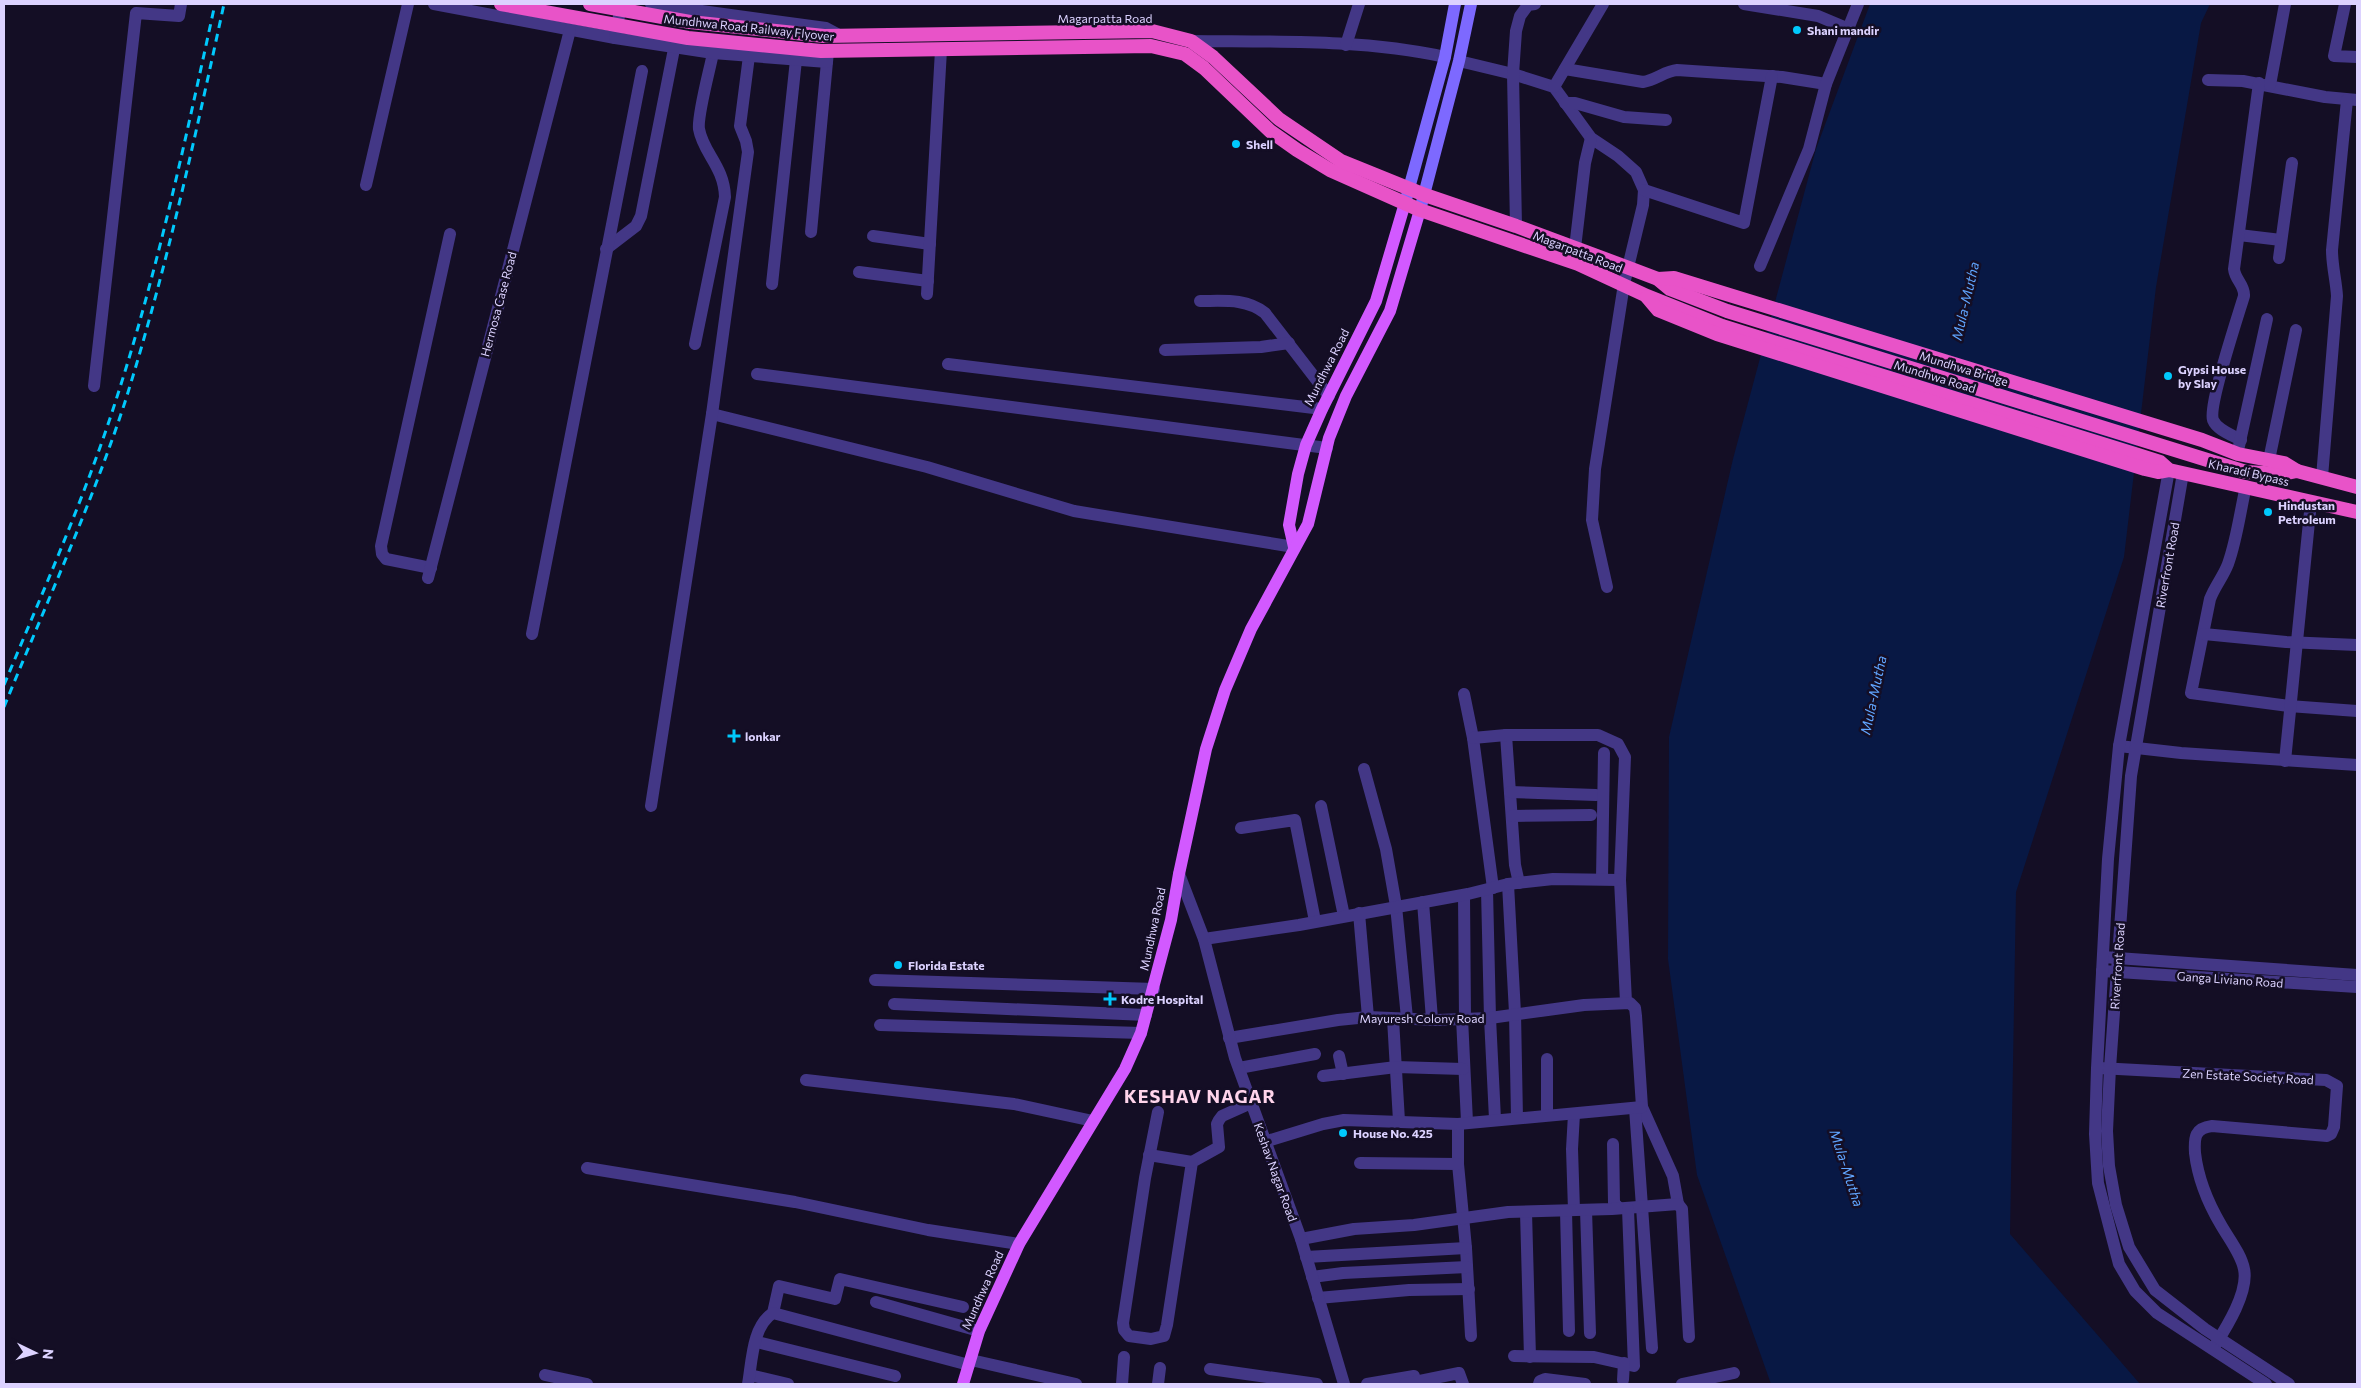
<svg xmlns="http://www.w3.org/2000/svg" width="2361" height="1388" font-family="Commissioner,sans-serif">
  <style>
    .water { fill: #081844 }
    .lines { fill: none; stroke-linecap: round; stroke-linejoin: round }
    .minor { stroke: #433786; stroke-width: 12 }
    .tertiary { stroke: #433786; stroke-width: 12 }
    .secondary { stroke: #7d69ff; stroke-width: 12 }
    .primary { stroke: #d259ff; stroke-width: 12 }
    .trunk { stroke: #e853c8; stroke-width: 14 }
    .rail { stroke: #00c9fd; stroke-width: 3; stroke-dasharray: 8 6; stroke-linecap: butt }
    .poi-dot { fill: #00c9fd; stroke: #140e25; stroke-width: 2 }
    .labels { text-anchor: middle; dominant-baseline: central; stroke-width: 5; stroke-linejoin: round; paint-order: stroke }
    .street-label { font-size: 12px; fill: #dcd2ff; stroke: #140e25 }
    .poi-label { font-size: 12px; font-weight: bold; fill: #dcd2ff; stroke: #140e25; text-anchor: start }
    .water-label { font-size: 14px; font-style: italic; fill: #60a5ff; stroke: #140e25 }
    .district-label { font-size: 18px; font-weight: bold; letter-spacing: 1px; fill: #ffd4eb; stroke: #140e25 }
  </style>
  <rect width="100%" height="100%" fill="#140e25"/>
  <!-- water -->
  <path class="water" d="M1870 4H2210L2201 23 2156 287 2124 557 2016 892 2010 1234 2140 1384H1771L1697 1175 1668 959 1669 737 1733 459 1816 149Z"/>
  <g class="lines">
    <!-- minor -->
    <g class="minor">
      <path d="M434 4 615 38"/>
      <path d="M1744 4 1818 16 1849 29"/>
      <path d="M2345 4 2334 56 2357 57"/>
      <path d="M1191 41C1275 42 1363 39 1445 57"/>
      <path d="M1346 45 1359 4"/>
      <path d="M1459 61 1513 74 1554 87 1591 138 1618 156 1636 172 1644 190 1643 205 1624 284 1595 469 1592 520 1607 587"/>
      <path d="M1565 69 1643 82C1656 80 1665 71 1677 70L1782 77 1826 84"/>
      <path d="M2208 80 2243 81 2325 97 2357 100"/>
      <path d="M2270 85 2285 4"/>
      <path d="M1554 87 1603 4"/>
      <path d="M1565 103H1575L1624 117 1666 120"/>
      <path d="M366 185 408 4"/>
      <path d="M1644 190 1744 223 1772 76"/>
      <path d="M1516 226 1513 74 1516 31 1520 16 1528 5 1535 4"/>
      <path d="M811 232 827 62"/>
      <path d="M2239 235 2281 240"/>
      <path d="M873 236 930 244"/>
      <path d="M1575 248 1585 163 1591 138"/>
      <path d="M606 249 636 226 641 216 674 49"/>
      <path d="M2279 258 2292 163"/>
      <path d="M1760 266 1809 149 1826 84 1858 4"/>
      <path d="M859 272 928 281"/>
      <path d="M772 284 796 60"/>
      <path d="M927 294 941 50"/>
      <path d="M1200 301C1223 301 1246 298 1265 313L1329 396"/>
      <path d="M695 344 725 197C724 166 703 153 699 129 697 116 710 69 713 53"/>
      <path d="M1165 350 1261 347 1289 343"/>
      <path d="M948 364 1322 409"/>
      <path d="M757 374 1327 448"/>
      <path d="M94 386 136 13 179 16 181 4"/>
      <path d="M712 414 927 467 1074 511 1294 547"/>
      <path d="M2241 440C2232 435 2217 430 2213 420 2208 406 2238 316 2244 296 2245 285 2235 280 2234 269L2259 83"/>
      <path d="M2239 446 2267 319"/>
      <path d="M2269 460 2296 330"/>
      <path d="M2322 477 2337 296C2336 280 2332 266 2332 250L2347 100"/>
      <path d="M2246 486C2240 512 2237 539 2228 564 2223 577 2215 586 2210 599L2191 693 2289 706 2357 711"/>
      <path d="M431 568 386 559 382 554 381 546 450 234"/>
      <path d="M428 578 570 30"/>
      <path d="M532 634 642 71"/>
      <path d="M2204 634 2286 642 2357 645"/>
      <path d="M1464 694 1473 738 1493 888"/>
      <path d="M1506 735 1515 865 1519 883"/>
      <path d="M1473 738 1506 735H1598L1618 744 1625 757 1620 880 1626 1002"/>
      <path d="M2119 746 2181 753 2357 765"/>
      <path d="M2285 761 2311 502"/>
      <path d="M1364 769 1386 849 1396 906 1407 1018"/>
      <path d="M1510 792 1596 795"/>
      <path d="M651 806 712 414 748 152 746 141 740 126 749 56"/>
      <path d="M1321 806 1344 916"/>
      <path d="M1512 816 1591 815"/>
      <path d="M1241 828 1295 820 1315 921"/>
      <path d="M1602 879 1604 753"/>
      <path d="M1508 884 1515 1013 1517 1118"/>
      <path d="M1487 890 1490 1018 1495 1119"/>
      <path d="M1464 895 1465 1018"/>
      <path d="M1423 902 1432 1019"/>
      <path d="M1359 913 1368 1017"/>
      <path d="M1204 939 1299 925 1468 894 1508 884 1553 879 1620 880"/>
      <path d="M2103 957 2357 975"/>
      <path d="M2102 971 2357 987"/>
      <path d="M875 980 1154 989"/>
      <path d="M894 1004 1146 1015"/>
      <path d="M1462 1018 1467 1122"/>
      <path d="M1393 1019 1399 1121"/>
      <path d="M880 1025 1141 1033"/>
      <path d="M1229 1038 1338 1020 1368 1017 1437 1020 1490 1018 1584 1005 1630 1003 1635 1008 1636 1016 1642 1107 1673 1176 1678 1204"/>
      <path d="M1339 1056 1343 1074"/>
      <path d="M1547 1059V1115"/>
      <path d="M1239 1068 1315 1054"/>
      <path d="M2099 1068 2326 1080 2337 1086 2334 1127 2331 1134 2327 1136 2212 1126C2195 1128 2194 1137 2195 1153 2198 1179 2208 1203 2221 1225 2229 1239 2241 1254 2244 1269 2249 1292 2226 1328 2214 1347"/>
      <path d="M1323 1076 1396 1067 1463 1069"/>
      <path d="M806 1080 1014 1104 1093 1121"/>
      <path d="M1635 1108 1652 1348"/>
      <path d="M1158 1112 1145 1178 1123 1323 1124 1330 1129 1336 1151 1339 1164 1336 1167 1325 1192 1162 1219 1147 1217 1124 1219 1120 1222 1116 1251 1103"/>
      <path d="M1574 1114 1572 1149 1574 1210"/>
      <path d="M1458 1124V1164L1466 1248 1471 1336"/>
      <path d="M1264 1142 1323 1124 1344 1120 1458 1124 1642 1107"/>
      <path d="M1613 1144 1614 1203 1619 1208"/>
      <path d="M1149 1155 1192 1162"/>
      <path d="M1360 1163 1458 1164"/>
      <path d="M587 1168 795 1202 928 1230 1019 1244"/>
      <path d="M1586 1210 1590 1333"/>
      <path d="M1566 1211 1569 1331"/>
      <path d="M1526 1212 1530 1357"/>
      <path d="M1301 1239 1354 1229 1414 1225 1508 1212 1612 1209 1678 1204 1682 1209 1689 1337"/>
      <path d="M1306 1257 1466 1248"/>
      <path d="M1312 1277 1343 1273 1467 1267"/>
      <path d="M1318 1298 1409 1290 1469 1289"/>
      <path d="M876 1302 979 1331"/>
      <path d="M773 1313 779 1286 835 1299 840 1279 963 1307"/>
      <path d="M757 1342 895 1376"/>
      <path d="M1514 1356 1594 1357 1634 1366 1628 1209"/>
      <path d="M971 1360 1076 1384"/>
      <path d="M1210 1369 1317 1384"/>
      <path d="M545 1375 587 1384"/>
      <path d="M750 1375 788 1384"/>
      <path d="M1623 1380 1624 1363"/>
      <path d="M748 1384C752 1362 752 1326 773 1313L969 1365"/>
      <path d="M1122 1384 1124 1357"/>
      <path d="M1158 1384 1160 1368"/>
      <path d="M1367 1384 1414 1376"/>
      <path d="M1405 1384 1459 1373 1463 1384"/>
      <path d="M1539 1384 1540 1381 1545 1379 1585 1384"/>
      <path d="M1682 1384 1734 1373"/>
    </g>
    <!-- tertiary -->
    <g class="tertiary">
      <path d="M651 4 826 28 841 36"/>
      <path d="M619 16 615 38 713 53 827 62 828 52"/>
      <path d="M2169 470 2119 746 2108 859 2097 1068 2095 1134 2098 1183 2119 1264 2135 1291 2157 1313 2266 1384"/>
      <path d="M2183 473 2131 776 2110 1068 2107 1131 2109 1166 2116 1205 2129 1247 2155 1290 2205 1329 2289 1384"/>
      <path d="M1179 874 1204 939 1235 1058 1301 1239 1344 1384"/>
    </g>
    <!-- secondary -->
    <g class="secondary">
      <path d="M1405 203 1445 57 1455 4"/>
      <path d="M1420 210 1459 61 1471 4"/>
    </g>
    <!-- primary -->
    <g class="primary">
      <path d="M1294 547 1289 525 1298 474 1306 445 1322 409 1376 301 1405 203"/>
      <path d="M963 1384 979 1331 1019 1244 1125 1069 1141 1033 1171 920 1179 874 1206 749 1225 690 1251 629 1308 524 1329 438 1346 396 1390 311 1420 210"/>
    </g>
    <!-- trunk -->
    <g class="trunk">
      <path d="M501 4 688 38 821 51 1151 46 1185 54 1204 68 1270 131 1297 150 1330 170 1420 210 1578 264 1647 296 1722 326 2138 455 2160 462 2169 470 2357 512"/>
      <path d="M590 4 690 22 824 36 1152 31 1191 41 1213 57 1279 119 1341 161 1425 195 1516 226 1629 268 1658 279 1670 289 1727 311 2246 472 2282 474 2297 471 2357 487"/>
      <path d="M1658 279 1674 278 2202 440 2238 454 2284 463 2297 471"/>
      <path d="M1647 297 1658 310 1717 334 2145 469 2158 472 2169 470"/>
    </g>
    <!-- rail -->
    <g class="rail">
      <path d="M4 685C43 591 85 497 116 400 158 270 186 137 215 4"/>
      <path d="M4 707C45 606 91 506 125 402 166 271 195 138 224 4"/>
    </g>
  </g>
  <!-- markers -->
  <g class="poi-dot">
    <circle cx="1797" cy="30" r="5"/>
    <circle cx="1236" cy="144" r="5"/>
    <circle cx="2168" cy="376" r="5"/>
    <circle cx="2268" cy="512" r="5"/>
    <path d="M731.5 728.5h5v5h5v5h-5v5h-5v-5h-5v-5h5z"/>
    <circle cx="898" cy="965" r="5"/>
    <path d="M1107.5 991.5h5v5h5v5h-5v5h-5v-5h-5v-5h5z"/>
    <circle cx="1343" cy="1133" r="5"/>
  </g>
  <g class="labels">
    <!-- street labels -->
    <g class="street-label">
      <text x="1105" y="18">Magarpatta Road</text>
      <text transform="translate(749 27) rotate(6)">Mundhwa Road Railway Flyover</text>
      <text transform="translate(1578 251) rotate(21)">Magarpatta Road</text>
      <text transform="translate(498 304) rotate(-75)">Hermosa Case Road</text>
      <text transform="translate(1326 367) rotate(-63)">Mundhwa Road</text>
      <text transform="translate(1964 368) rotate(17)">Mundhwa Bridge</text>
      <text transform="translate(1935 376) rotate(17)">Mundhwa Road</text>
      <text transform="translate(2249 472) rotate(13)">Kharadi Bypass</text>
      <text transform="translate(2167 565) rotate(-80)">Riverfront Road</text>
      <text transform="translate(1152 929) rotate(-78)">Mundhwa Road</text>
      <text transform="translate(2117 966) rotate(-86)">Riverfront Road</text>
      <text transform="translate(2230 979) rotate(4)">Ganga Liviano Road</text>
      <text x="1422" y="1018">Mayuresh Colony Road</text>
      <text transform="translate(2248 1076) rotate(3)">Zen Estate Society Road</text>
      <text transform="translate(1276 1172) rotate(70)">Keshav Nagar Road</text>
      <text transform="translate(982 1290) rotate(-66)">Mundhwa Road</text>
    </g>
    <!-- poi labels -->
    <g class="poi-label">
      <text x="1807" y="30">Shani mandir</text>
      <text x="1246" y="144">Shell</text>
      <text x="2178" y="369">Gypsi House<tspan x="2178" dy="14">by Slay</tspan></text>
      <text x="2278" y="505">Hindustan<tspan x="2278" dy="14">Petroleum</tspan></text>
      <text x="745" y="736">lonkar</text>
      <text x="908" y="965">Florida Estate</text>
      <text x="1121" y="999">Kodre Hospital</text>
      <text x="1353" y="1133">House No. 425</text>
    </g>
    <!-- water labels -->
    <g class="water-label">
      <text transform="translate(1965 301) rotate(-77)">Mula-Mutha</text>
      <text transform="translate(1873 695) rotate(-78)">Mula-Mutha</text>
      <text transform="translate(1847 1168) rotate(72)">Mula-Mutha</text>
    </g>
    <!-- district labels -->
    <g class="district-label">
      <text x="1200" y="1096">KESHAV NAGAR</text>
    </g>
  </g>
  <!-- border -->
  <rect width="2361" height="1388" fill="none" stroke="#dcd2ff" stroke-width="10"/>
  <!-- north arrow -->
  <g transform="translate(35 1353) rotate(95)" stroke="#140e25" stroke-width="4" paint-order="stroke">
  <path d="M0-4L9 19L0 12L-9 19Z" fill="#dcd2ff"/>
  <text y="-8" font-size="14" font-weight="bold" text-anchor="middle" fill="#dcd2ff">N</text>
  </g>
</svg>
